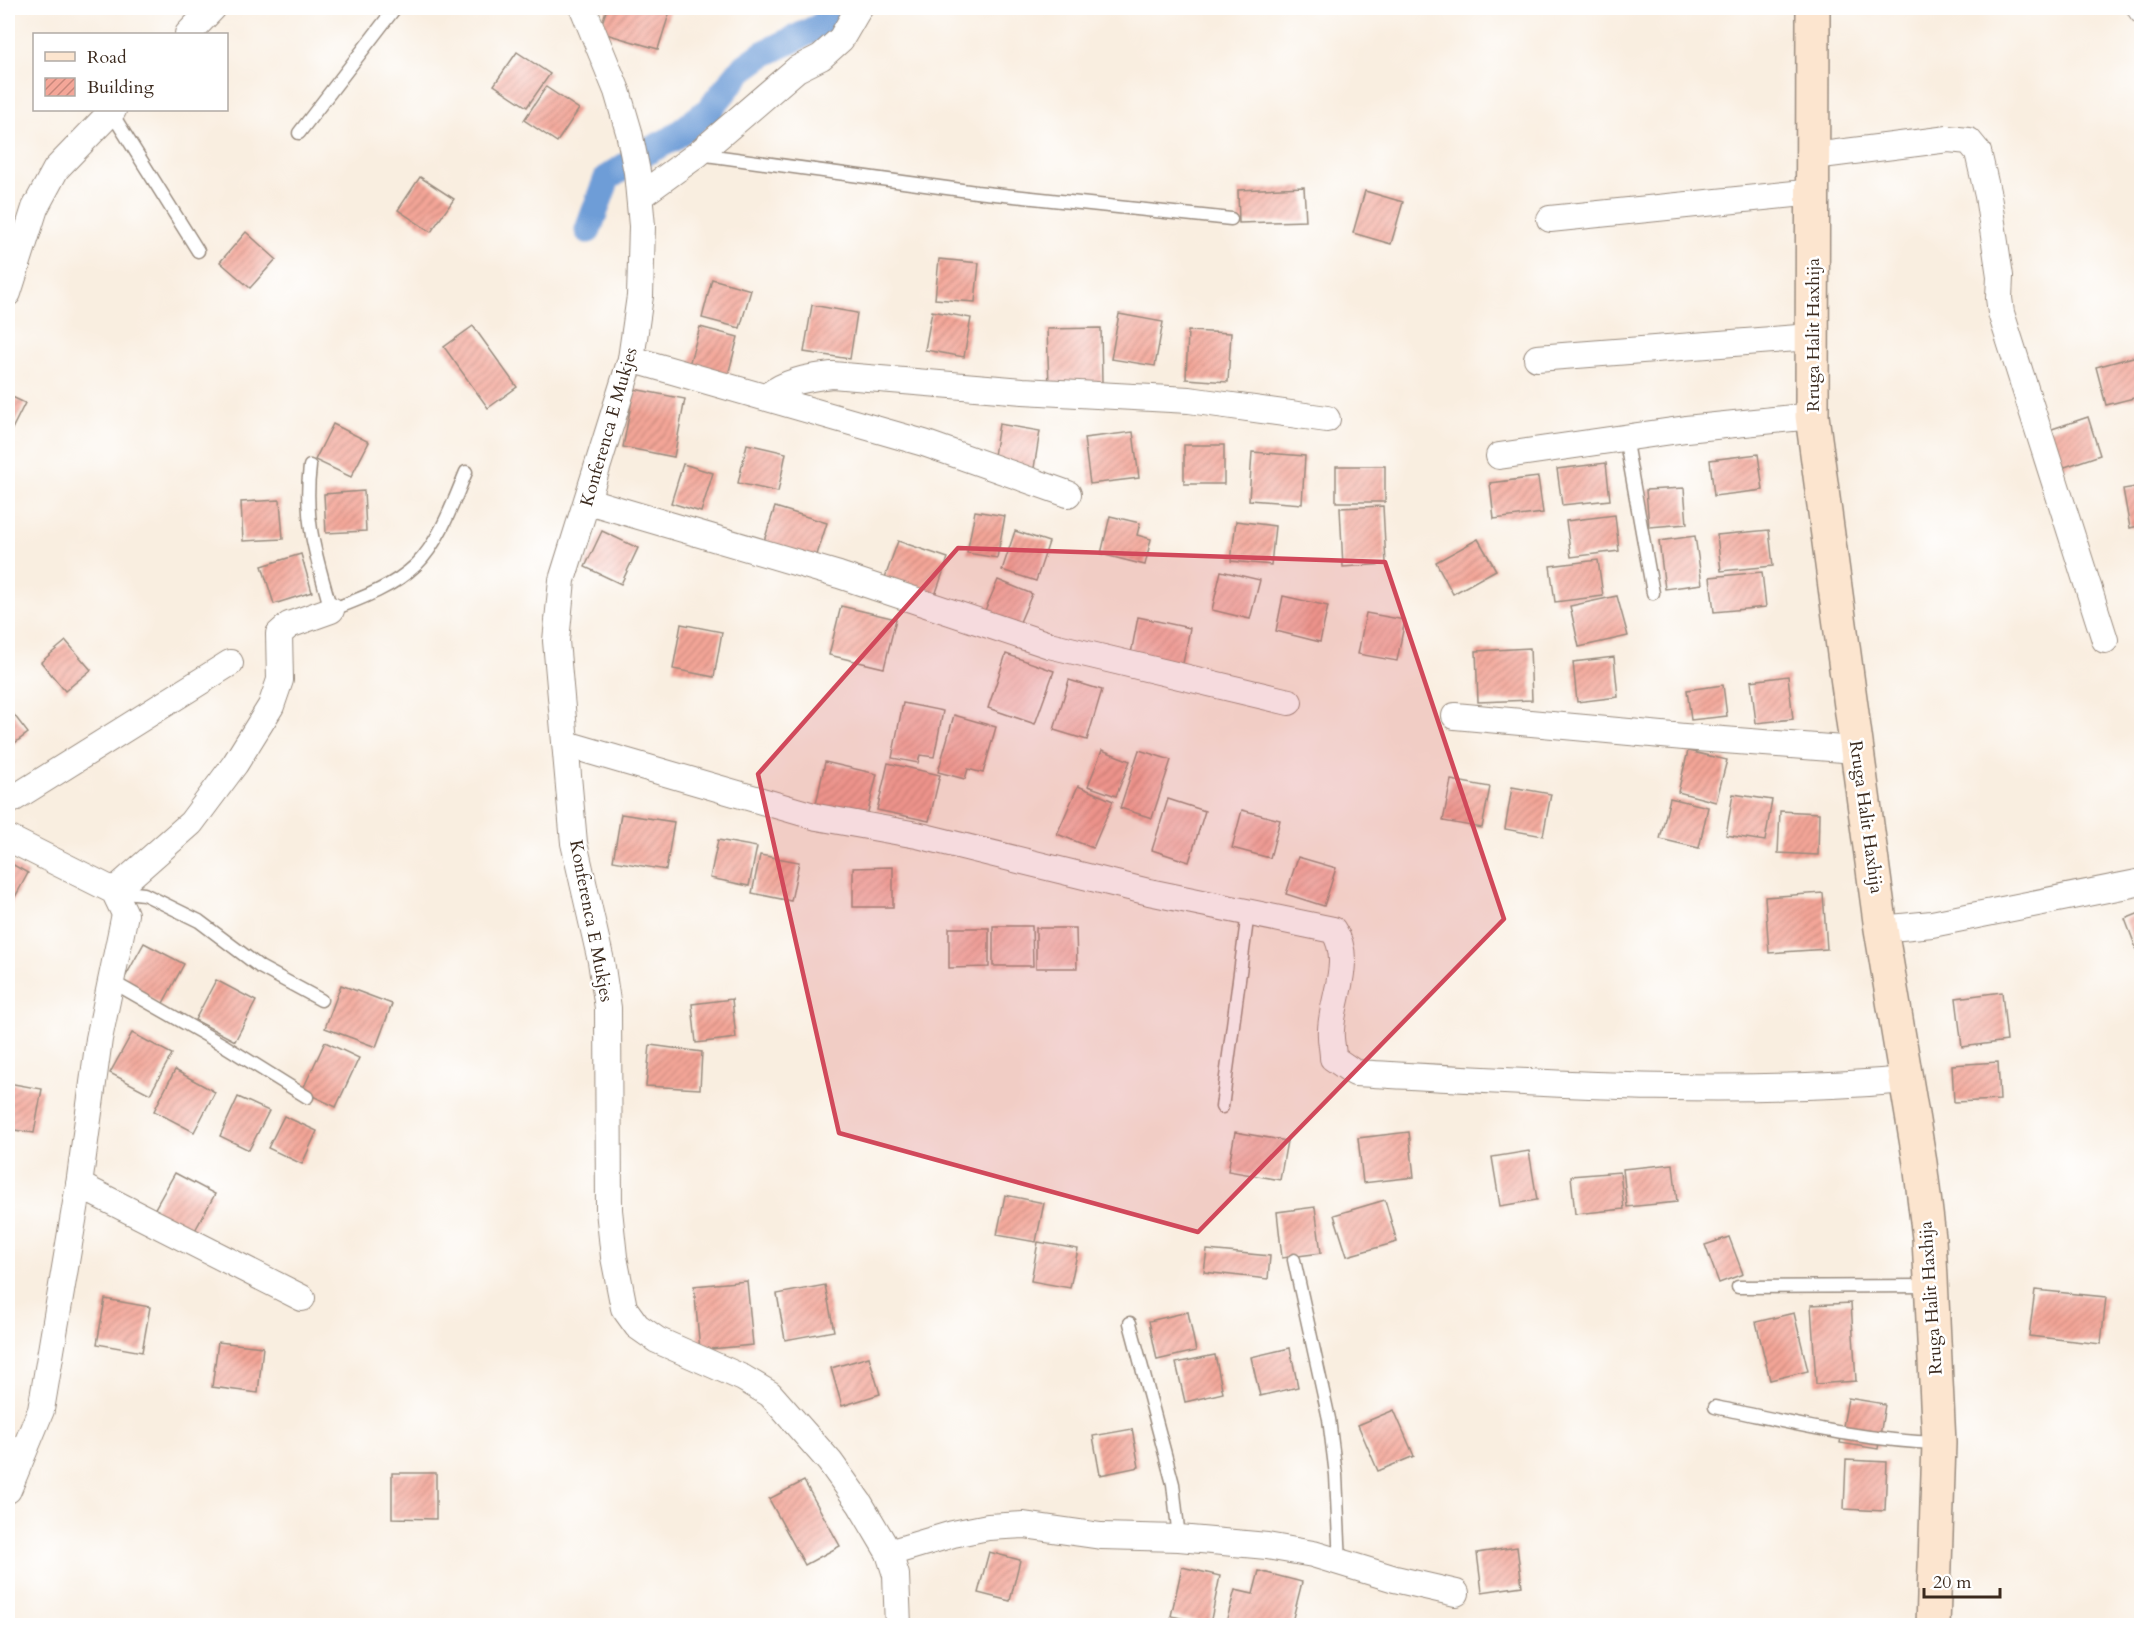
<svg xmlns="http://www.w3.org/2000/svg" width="2149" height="1633" font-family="Cardo,serif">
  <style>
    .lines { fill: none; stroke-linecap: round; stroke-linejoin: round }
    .canal { stroke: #6e9dd7; stroke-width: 27 }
    .building { fill: url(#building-hatch) }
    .lane-casing { stroke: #9a8c7f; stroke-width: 15 }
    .street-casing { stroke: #9a8c7f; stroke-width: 28 }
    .secondary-casing { stroke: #9a8c7f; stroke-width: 36 }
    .lane { stroke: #fff; stroke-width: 12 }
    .street { stroke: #fff; stroke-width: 26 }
    .secondary { stroke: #fce5cf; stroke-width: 33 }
    .marked { fill: #d1495b; fill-opacity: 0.2; stroke: #d1495b; stroke-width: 4.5; stroke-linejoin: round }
    .labels { text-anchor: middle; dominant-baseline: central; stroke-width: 5; stroke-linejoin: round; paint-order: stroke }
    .street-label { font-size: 18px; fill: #3b2a1e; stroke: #fff }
  </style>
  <defs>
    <pattern id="building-hatch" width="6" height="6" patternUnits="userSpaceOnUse" patternTransform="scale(1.5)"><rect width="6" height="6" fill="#f4a698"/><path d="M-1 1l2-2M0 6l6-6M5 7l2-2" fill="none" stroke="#c7877b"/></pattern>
  </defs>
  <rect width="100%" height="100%" fill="#fff"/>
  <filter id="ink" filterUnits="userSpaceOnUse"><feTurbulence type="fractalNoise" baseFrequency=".0167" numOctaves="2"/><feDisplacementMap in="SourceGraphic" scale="12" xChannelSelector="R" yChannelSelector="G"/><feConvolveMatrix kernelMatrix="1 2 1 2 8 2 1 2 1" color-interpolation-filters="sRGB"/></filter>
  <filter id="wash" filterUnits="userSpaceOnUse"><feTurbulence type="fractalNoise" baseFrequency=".008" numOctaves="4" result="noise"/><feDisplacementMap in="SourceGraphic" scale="24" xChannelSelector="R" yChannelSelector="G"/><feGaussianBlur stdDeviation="1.35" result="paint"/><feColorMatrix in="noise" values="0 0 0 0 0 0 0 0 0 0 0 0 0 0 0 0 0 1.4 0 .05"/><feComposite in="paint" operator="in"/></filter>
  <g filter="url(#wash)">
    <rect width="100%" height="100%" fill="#f9eee0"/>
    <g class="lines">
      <!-- canal -->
      <path class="canal" d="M588 230 607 178 650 150 672 139 710 109 742 69 763 54 821 26 830 16 833 8"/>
    </g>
    <g id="blocks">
      <!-- building -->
      <g class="building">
        <path d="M8 8H17L8 18Z"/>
        <path d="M607 8H671L658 49 599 32Z"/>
        <path d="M517 52 550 74 527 107 494 85Z"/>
        <path d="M546 87 579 109 557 142 524 120Z"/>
        <path d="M420 177 454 199 431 232 398 210Z"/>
        <path d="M1304 187 1306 221 1239 223 1238 190Z"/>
        <path d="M1365 191 1403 202 1391 244 1353 233Z"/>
        <path d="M246 232 276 259 250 288 220 262Z"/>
        <path d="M939 259 979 263 975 302 935 299Z"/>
        <path d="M712 279 751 290 740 328 702 318Z"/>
        <path d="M812 305 857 313 850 359 804 352Z"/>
        <path d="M932 311 971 318 964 357 925 350Z"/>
        <path d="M1119 314 1163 322 1155 366 1111 359Z"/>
        <path d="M473 326 517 387 488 408 444 347Z"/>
        <path d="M700 327 738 337 728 375 689 365Z"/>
        <path d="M1101 328 1102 383 1049 385 1047 329Z"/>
        <path d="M1188 331 1231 333 1228 382 1186 379Z"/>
        <path d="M2137 356 2142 373V396L2106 405 2096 367Z"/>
        <path d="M634 389 685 399 674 457 623 447Z"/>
        <path d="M8 395 25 403 10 433 8 432Z"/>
        <path d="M2088 417 2100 455 2059 469 2046 431Z"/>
        <path d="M333 424 369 442 351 477 315 460Z"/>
        <path d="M999 424 1040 431 1034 468 993 462Z"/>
        <path d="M1133 432 1139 478 1090 484 1084 438Z"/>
        <path d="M747 444 786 453 778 492 738 483Z"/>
        <rect x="1184" y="445" width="40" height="39"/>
        <path d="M1252 452 1305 456 1302 504 1249 500Z"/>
        <path d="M1758 454 1763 490 1714 496 1710 460Z"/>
        <path d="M1606 463 1610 500 1562 505 1557 469Z"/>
        <path d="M683 464 713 473 701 512 671 503Z"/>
        <rect x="1336" y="466" width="49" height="36"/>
        <path d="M1538 477 1543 513 1494 519 1490 483Z"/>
        <path d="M2142 486V525L2130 528 2123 489Z"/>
        <path d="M1684 488 1687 524 1649 527 1646 490Z"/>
        <path d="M364 491 366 531 326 533 324 494Z"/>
        <path d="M280 500 283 539 243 541 241 502Z"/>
        <path d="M1383 506 1386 564 1343 567 1340 508Z"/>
        <path d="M775 507 827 523 815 561 763 544Z"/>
        <path d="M975 511 1005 516 997 558 967 553Z"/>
        <path d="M1615 515 1619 551 1571 557 1566 521Z"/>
        <path d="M1110 516 1140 523 1137 535 1151 539 1145 565 1101 554Z"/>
        <path d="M1236 521 1275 526 1271 565 1231 561Z"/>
        <path d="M1769 530 1773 566 1721 571 1717 535Z"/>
        <path d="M602 531 638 548 621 584 585 567Z"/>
        <path d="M1015 531 1049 542 1036 581 1002 570Z"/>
        <path d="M1695 536 1702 584 1665 589 1659 541Z"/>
        <path d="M1478 539 1496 570 1453 594 1436 562Z"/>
        <path d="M898 541 948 558 932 604 882 586Z"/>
        <path d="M301 554 312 592 274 604 262 566Z"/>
        <path d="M1598 560 1603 596 1555 602 1550 566Z"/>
        <path d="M1221 571 1260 580 1250 619 1212 610Z"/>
        <path d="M1762 572 1766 607 1714 612 1710 577Z"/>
        <path d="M998 580 1032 594 1017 629 983 615Z"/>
        <path d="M1283 596 1328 606 1320 642 1276 631Z"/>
        <path d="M1617 596 1628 636 1579 647 1570 606Z"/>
        <path d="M841 606 896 619 884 668 829 655Z"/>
        <path d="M1366 613 1405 620 1397 661 1358 654Z"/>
        <path d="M1138 617 1190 628 1181 674 1129 664Z"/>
        <path d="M681 624 722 632 714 677 673 669Z"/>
        <path d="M66 641 91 670 65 691 41 662Z"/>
        <path d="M1530 648 1532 700 1478 702 1476 651Z"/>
        <path d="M1006 654 1054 671 1035 724 988 708Z"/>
        <path d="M1614 657 1618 697 1577 702 1573 662Z"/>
        <path d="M1788 676 1793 719 1756 723 1751 681Z"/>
        <path d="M1069 680 1102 690 1087 740 1054 730Z"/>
        <path d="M1723 685 1727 716 1691 720 1687 690Z"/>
        <path d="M903 703 943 711 934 757 920 755 918 763 892 758Z"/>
        <path d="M8 707 28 733 8 748Z"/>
        <path d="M954 715 996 727 983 773 968 769 965 779 938 772Z"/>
        <path d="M1102 750 1130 761 1116 796 1088 786Z"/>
        <path d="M1139 750 1171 760 1152 818 1120 808Z"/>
        <path d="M1688 751 1727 760 1716 802 1678 792Z"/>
        <path d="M825 762 877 774 866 820 815 809Z"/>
        <path d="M888 763 940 775 929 821 877 810Z"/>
        <path d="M1451 780 1490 787 1482 828 1443 821Z"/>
        <path d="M1078 786 1113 801 1093 848 1057 834Z"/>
        <path d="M1512 787 1551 794 1543 836 1505 829Z"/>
        <path d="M1733 794 1772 800 1765 841 1726 835Z"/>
        <path d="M1670 798 1708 807 1699 848 1660 839Z"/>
        <path d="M1168 799 1205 811 1189 862 1152 850Z"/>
        <path d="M1242 810 1280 820 1270 858 1232 848Z"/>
        <path d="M1780 811 1819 813 1818 855 1778 853Z"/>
        <path d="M621 814 674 822 666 870 613 861Z"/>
        <path d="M718 840 757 847 749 886 710 878Z"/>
        <path d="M760 855 799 862 791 901 752 893Z"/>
        <path d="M1298 857 1336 868 1324 906 1286 894Z"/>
        <path d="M8 862 28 873 8 910Z"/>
        <path d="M893 867V907H853V868Z"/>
        <path d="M1823 893 1827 949 1769 953 1765 897Z"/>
        <path d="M2142 912V961H2141L2125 919Z"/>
        <path d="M993 926H1032L1033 966H993Z"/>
        <path d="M949 928H989V967L949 968Z"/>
        <path d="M1036 928H1076L1077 968H1036Z"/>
        <path d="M144 943 184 964 162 1005 122 983Z"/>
        <path d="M216 980 256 1001 235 1041 195 1020Z"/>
        <path d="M341 985 392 1004 376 1047 325 1028Z"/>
        <path d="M2002 992 2007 1041 1962 1047 1956 998Z"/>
        <path d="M732 999 736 1038 696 1043 692 1004Z"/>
        <path d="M132 1033 172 1054 150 1094 110 1073Z"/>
        <path d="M325 1042 359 1058 336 1107 302 1091Z"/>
        <path d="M650 1045 702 1052 700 1089 646 1086Z"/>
        <path d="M1998 1062 2000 1100 1954 1102 1952 1065Z"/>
        <path d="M175 1070 215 1092 194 1132 154 1111Z"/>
        <path d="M8 1083 42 1089 34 1133 8 1129Z"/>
        <path d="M238 1097 269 1111 249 1150 220 1136Z"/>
        <path d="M284 1116 317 1131 302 1164 268 1148Z"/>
        <path d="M1235 1132 1287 1141 1280 1180 1228 1171Z"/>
        <path d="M1409 1132 1414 1177 1363 1183 1358 1138Z"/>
        <path d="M1529 1151 1537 1200 1500 1206 1492 1157Z"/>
        <path d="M1673 1164 1677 1202 1627 1207 1623 1169Z"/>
        <path d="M1620 1172 1624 1209 1575 1214 1571 1176Z"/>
        <path d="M175 1173 215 1194 193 1234 153 1212Z"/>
        <path d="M1005 1195 1044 1203 1036 1242 997 1235Z"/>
        <path d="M1385 1200 1397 1242 1347 1256 1334 1215Z"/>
        <path d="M1315 1207 1321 1253 1282 1258 1277 1212Z"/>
        <path d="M1729 1237 1743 1274 1719 1283 1705 1245Z"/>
        <path d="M1038 1242 1078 1249 1070 1288 1031 1281Z"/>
        <path d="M1207 1250 1270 1256 1268 1279 1204 1272Z"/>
        <path d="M747 1281 753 1345 700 1350 694 1286Z"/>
        <path d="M825 1285 834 1331 785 1340 777 1294Z"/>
        <path d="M2035 1290 2106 1297 2101 1344 2029 1336Z"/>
        <path d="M105 1299 150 1307 142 1352 97 1344Z"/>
        <path d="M1851 1303 1856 1381 1816 1384 1811 1305Z"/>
        <path d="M1188 1312 1196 1351 1157 1360 1149 1321Z"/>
        <path d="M1794 1313 1808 1371 1770 1380 1756 1322Z"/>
        <path d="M218 1342 263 1347 258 1393 212 1387Z"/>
        <path d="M1290 1348 1298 1387 1260 1396 1251 1357Z"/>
        <path d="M1215 1355 1223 1393 1185 1402 1176 1363Z"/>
        <path d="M869 1357 880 1394 842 1406 831 1368Z"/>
        <path d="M1848 1398 1885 1404 1878 1449 1840 1443Z"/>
        <path d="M1394 1410 1414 1456 1378 1471 1358 1425Z"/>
        <path d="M1132 1429 1139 1467 1100 1475 1093 1436Z"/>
        <path d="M1846 1460 1887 1462 1885 1511 1844 1509Z"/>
        <path d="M392 1473H436V1519L392 1518Z"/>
        <path d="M804 1481 840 1546 805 1565 769 1499Z"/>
        <path d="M1517 1547 1522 1586 1482 1592 1477 1553Z"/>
        <path d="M989 1552 1020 1560 1010 1601 978 1593Z"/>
        <path d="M1182 1567 1220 1576 1210 1624 1171 1616Z"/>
        <path d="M1259 1571 1302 1582 1291 1626H1225L1235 1590 1253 1594Z"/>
      </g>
    </g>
  </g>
  <g filter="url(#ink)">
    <use href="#blocks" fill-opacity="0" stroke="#9a8c7f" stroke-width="1.5"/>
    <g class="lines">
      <!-- lane casing -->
      <g class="lane-casing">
        <g id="lane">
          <path d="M111 112 198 251"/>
          <path d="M299 133 395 8"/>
          <path d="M699 154 976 192 1231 219"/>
          <path d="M1625 437 1653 593"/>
          <path d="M310 466C303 521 317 558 331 610 360 599 393 587 416 565 440 541 453 503 466 472"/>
          <path d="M116 891 144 894 199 921 260 967 321 1000"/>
          <path d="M111 981 225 1046 307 1097"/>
          <path d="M1222 1107 1248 913"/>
          <path d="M1294 1260 1329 1419 1336 1475 1340 1564"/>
          <path d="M1738 1287 1929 1286"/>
          <path d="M1130 1323 1173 1484 1179 1538"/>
          <path d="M1715 1407C1789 1422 1862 1441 1938 1443"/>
        </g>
      </g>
      <!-- street casing -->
      <g class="street-casing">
        <g id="street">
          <path d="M583 8 617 91 629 132 637 172 642 226 640 296 631 359 562 580 556 641 574 843 601 961 608 1008 609 1210 614 1257 624 1308 637 1326 657 1340 743 1378 770 1394 830 1462 860 1504 889 1553 896 1575 898 1626"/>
          <path d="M2140 8 2142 11"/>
          <path d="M188 34 213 8"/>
          <path d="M1814 156 1948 139 1969 141 1978 152 1988 196 2000 276 1999 298 2001 313 2105 640"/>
          <path d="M640 196 698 154 797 69 821 57 841 39 859 8"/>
          <path d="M1550 219 1814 192"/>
          <path d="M8 293 35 208 56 169 113 110"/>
          <path d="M1537 358 1811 337"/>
          <path d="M631 359 924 443 1068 494"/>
          <path d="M766 397C786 381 807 378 832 375L1023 391 1189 400 1327 419"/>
          <path d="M1499 456 1686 429 1812 416"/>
          <path d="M588 501 839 575 1049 645 1289 702"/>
          <path d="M1455 716 1684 737 1856 750"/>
          <path d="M566 744 817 817 917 835 1149 892 1333 930C1354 960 1332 997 1331 1030 1330 1039 1333 1049 1333 1058L1355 1073C1539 1083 1723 1096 1907 1080"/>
          <path d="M8 802 230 663"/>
          <path d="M8 838 114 891 125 914 99 1039 79 1185 41 1410 8 1490"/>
          <path d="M114 891 191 823 235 764 271 706 280 680 279 634 289 625 331 610"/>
          <path d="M1881 929 1932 924 2142 882"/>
          <path d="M79 1185 302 1298"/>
          <path d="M889 1553 953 1534 988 1527 1024 1525 1101 1536 1179 1538 1267 1546 1313 1554 1395 1579 1456 1593"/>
        </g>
      </g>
      <!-- secondary casing -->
      <g class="secondary-casing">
        <path id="secondary" d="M1813 8 1812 416 1881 929 1920 1163 1929 1238 1939 1443 1933 1626"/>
      </g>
      <!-- lane -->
      <use href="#lane" class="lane"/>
      <!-- street -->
      <use href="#street" class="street"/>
      <!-- secondary -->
      <use href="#secondary" class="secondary"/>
    </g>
  </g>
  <!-- marked area -->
  <path class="marked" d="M958 548 1385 562 1504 919 1198 1232 839 1133 758 774Z"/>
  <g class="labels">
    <!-- street labels -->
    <g class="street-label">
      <text transform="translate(1813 335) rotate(-90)">Rruga Halit Haxhija</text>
      <text transform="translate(609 427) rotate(-74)">Konferenca E Mukjes</text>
      <text transform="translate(1866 817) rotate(82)">Rruga Halit Haxhija</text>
      <text transform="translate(591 921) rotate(79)">Konferenca E Mukjes</text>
      <text transform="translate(1931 1298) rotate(-94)">Rruga Halit Haxhija</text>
    </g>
  </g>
  <!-- margin -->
  <rect width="2149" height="1633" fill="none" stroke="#fff" stroke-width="30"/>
  <!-- legend -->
  <rect x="33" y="33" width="195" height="78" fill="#ffffff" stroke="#b1aaa5" stroke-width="1.5"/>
  <rect x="45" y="52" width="30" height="9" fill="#fce5cf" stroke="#b1aaa5" stroke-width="1.5"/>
  <text x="87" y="63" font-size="18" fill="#3b2a1e">Road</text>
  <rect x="45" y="78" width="30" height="18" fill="url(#building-hatch)" stroke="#b1aaa5" stroke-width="1.5"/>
  <text x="87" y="93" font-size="18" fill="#3b2a1e">Building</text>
  <!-- scale -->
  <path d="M1924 1588v9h76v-9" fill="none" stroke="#3b2a1e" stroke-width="3"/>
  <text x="1933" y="1588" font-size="18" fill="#3b2a1e" stroke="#ffffff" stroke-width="4.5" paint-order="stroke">20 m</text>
</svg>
